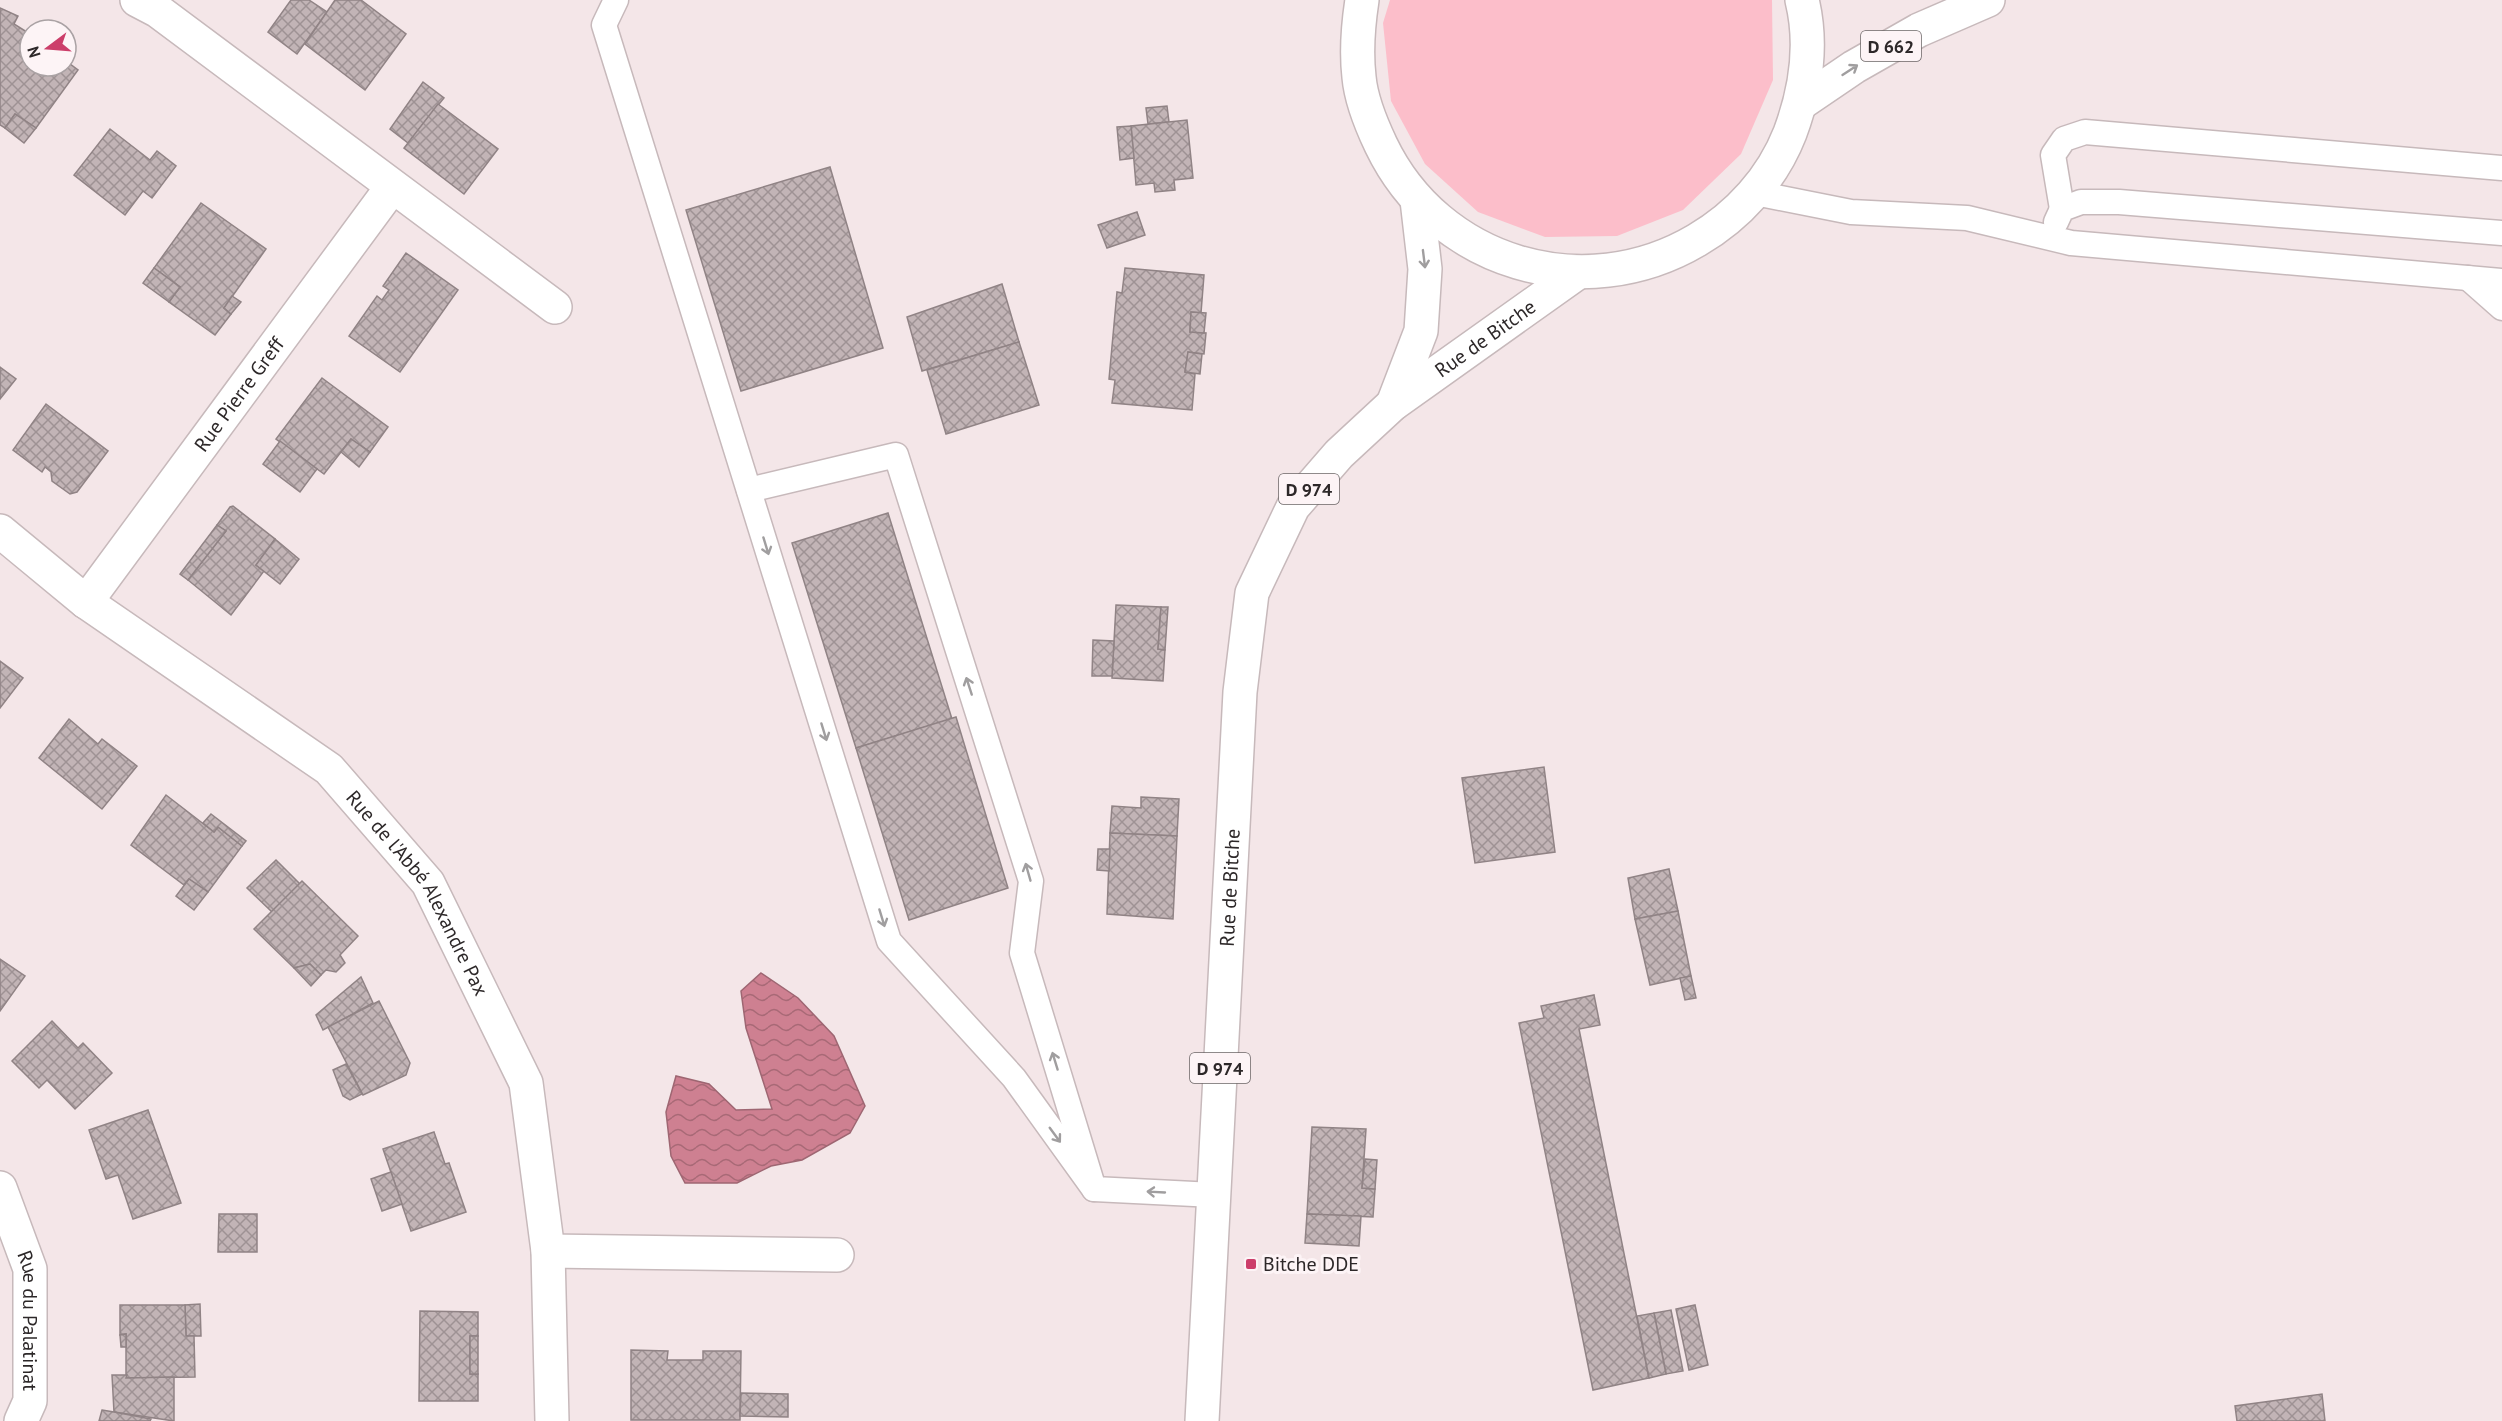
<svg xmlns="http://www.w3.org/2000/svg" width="2502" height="1421" font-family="'PT Sans',sans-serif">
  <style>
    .grass { fill: #fcbeca }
    .water { fill: url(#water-waves); stroke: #9e6672; stroke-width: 1.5 }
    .building { fill: url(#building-cross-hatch); stroke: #908385; stroke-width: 1.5 }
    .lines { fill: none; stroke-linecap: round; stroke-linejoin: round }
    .service-casing { stroke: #c7b9bb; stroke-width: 27 }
    .minor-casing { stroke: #c7b9bb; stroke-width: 36 }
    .primary-casing { stroke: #c7b9bb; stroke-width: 36 }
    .service { stroke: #fff; stroke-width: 24 }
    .minor { stroke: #fff; stroke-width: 33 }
    .primary { stroke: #fff; stroke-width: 33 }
    .oneway { stroke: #a09e9f }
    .poi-dot { fill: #cc3e6a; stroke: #fdf4f6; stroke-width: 2 }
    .labels { text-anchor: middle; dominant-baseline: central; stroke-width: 6; stroke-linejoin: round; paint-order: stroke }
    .shield { fill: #fdf4f6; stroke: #6b6566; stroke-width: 1.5 }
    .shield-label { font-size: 18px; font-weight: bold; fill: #2d2829 }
    .street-label { font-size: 20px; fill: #2d2829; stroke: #fdf4f6 }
    .poi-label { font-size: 20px; fill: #2d2829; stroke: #fdf4f6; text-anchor: start }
  </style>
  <defs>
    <pattern id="water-waves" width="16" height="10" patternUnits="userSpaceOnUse" patternTransform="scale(1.5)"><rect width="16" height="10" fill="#ce8091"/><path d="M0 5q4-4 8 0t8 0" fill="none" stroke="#a86976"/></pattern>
    <pattern id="building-cross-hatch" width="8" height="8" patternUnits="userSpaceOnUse" patternTransform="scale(1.5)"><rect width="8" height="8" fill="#c2b4b6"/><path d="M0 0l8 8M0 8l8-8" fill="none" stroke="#9e9294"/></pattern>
  </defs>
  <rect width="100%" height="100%" fill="#f4e6e8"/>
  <!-- grass -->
  <path class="grass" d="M1390 0H1772L1773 80 1741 154 1683 210 1617 236 1545 237 1478 212 1425 164 1391 101 1383 23Z"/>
  <!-- water -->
  <path class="water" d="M761 973 798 998 834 1036 865 1106 850 1133 802 1160 771 1166 737 1183H685L671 1156 666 1112 676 1076 709 1084 736 1110 772 1109 746 1028 741 991Z"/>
  <!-- building -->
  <g class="building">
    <path d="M291 0H309L327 12 297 54 268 32Z"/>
    <path d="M335 0H361L406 34 365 90 305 44Z"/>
    <path d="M0 8 18 16 14 24 30 34V66H66V61L78 70 36 128 15 114 5 128 0 125Z"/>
    <path d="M423 82 444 98 408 143 390 129Z"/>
    <path d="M438 104 498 149 464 194 404 148Z"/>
    <path d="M1167 106 1169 122 1148 124 1146 108Z"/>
    <path d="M15 114 36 128 24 143 5 128Z"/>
    <path d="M1187 120 1193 178 1174 180 1175 190 1155 192 1154 183 1136 185 1131 126Z"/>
    <path d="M1131 126 1134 158 1120 160 1117 127Z"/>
    <path d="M110 129 150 160 157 151 176 166 152 198 143 191 125 215 74 175Z"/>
    <path d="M830 167 883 348 741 391 686 210Z"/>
    <path d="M201 203 266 249 224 308 231 314 215 335 169 302 180 287 154 268Z"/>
    <path d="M1137 212 1145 235 1107 248 1098 225Z"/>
    <path d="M406 253 458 290 400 372 349 336 377 296 382 300 389 290 383 286Z"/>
    <path d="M154 268 180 287 169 302 143 283Z"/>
    <path d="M1125 268 1204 275 1201 313 1191 312 1190 332 1206 333 1204 354 1188 352 1185 372 1195 374 1192 410 1112 403 1115 380 1109 379 1117 292 1122 293Z"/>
    <path d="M1002 284 1019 342 922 371 907 317Z"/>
    <path d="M232 296 241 302 231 314 224 308Z"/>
    <path d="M1191 312 1206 313 1204 333 1190 332Z"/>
    <path d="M1019 342 1039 405 946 434 927 370Z"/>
    <path d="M1188 352 1202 354 1200 374 1185 372Z"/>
    <path d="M0 367 16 379 0 399Z"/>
    <path d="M322 378 388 427 370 452 351 439 324 474 276 439Z"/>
    <path d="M46 404 108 451 77 492 70 494 52 481 51 472 45 467 42 472 13 450Z"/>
    <path d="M351 439 370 452 359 467 341 452Z"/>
    <path d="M280 441 317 469 300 492 263 464Z"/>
    <path d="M233 506 275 539 256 565 264 571 231 615 188 580 226 531 217 525 230 507Z"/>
    <path d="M888 513 952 719 856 748 792 543Z"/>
    <path d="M217 525 226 531 188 580 180 574Z"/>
    <path d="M275 539 299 559 280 584 256 565Z"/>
    <path d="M1116 605 1161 607 1158 649 1165 650 1163 681 1112 678Z"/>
    <path d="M1161 607H1168L1165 650 1158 649Z"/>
    <path d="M1093 640 1114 641 1112 676H1092Z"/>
    <path d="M0 661 23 678 0 708Z"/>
    <path d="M956 717 1008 888 909 920 856 748Z"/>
    <path d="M69 719 98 744 102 739 137 766 102 809 39 758Z"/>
    <path d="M1544 767 1555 852 1475 863 1462 778Z"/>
    <path d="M166 795 214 832 218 827 242 846 208 892 189 879 184 885 131 845Z"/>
    <path d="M1141 797 1179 799 1177 836 1110 833 1112 806 1141 808Z"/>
    <path d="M211 814 246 841 242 846 218 827 214 832 203 823Z"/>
    <path d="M1110 833 1177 836 1173 919 1107 914Z"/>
    <path d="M1098 849H1110L1109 871 1097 870Z"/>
    <path d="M276 860 300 884 272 912 247 888Z"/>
    <path d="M1669 869 1678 911 1635 919 1628 878Z"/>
    <path d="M189 879 208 892 194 910 176 896Z"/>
    <path d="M302 881 358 936 340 955 345 963 336 972 326 970 321 975 310 964 294 968 254 929Z"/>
    <path d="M1678 911 1691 976 1650 985 1635 919Z"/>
    <path d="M0 959 25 976 0 1011Z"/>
    <path d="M310 964 321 975 311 986 294 968Z"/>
    <path d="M1691 976 1696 998 1685 1000 1680 978Z"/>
    <path d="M361 977 373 1003 323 1030 316 1015Z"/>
    <path d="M1594 995 1600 1025 1579 1029 1649 1378 1593 1390 1519 1023 1544 1018 1541 1006Z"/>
    <path d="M379 1001 410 1063 406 1075 363 1095 328 1027Z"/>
    <path d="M52 1021 78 1048 83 1043 112 1073 75 1109 47 1080 39 1088 12 1061Z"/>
    <path d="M346 1064 362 1094 350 1100 343 1096 333 1070Z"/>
    <path d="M148 1110 181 1203 133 1219 118 1175 106 1179 89 1130Z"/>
    <path d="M1312 1127 1366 1129 1362 1188 1375 1189 1373 1217 1307 1214Z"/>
    <path d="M434 1132 445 1164 449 1163 466 1212 411 1231 383 1149Z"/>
    <path d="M1365 1159 1377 1160 1375 1189 1362 1188Z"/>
    <path d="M391 1172 402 1204 382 1211 371 1179Z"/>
    <path d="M219 1214H257V1252H218Z"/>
    <path d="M1307 1214 1361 1216 1359 1246 1305 1243Z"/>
    <path d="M200 1304 201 1336H186L185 1305Z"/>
    <path d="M120 1305H185L186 1336H194L195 1377 126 1378V1334L120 1335Z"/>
    <path d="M1695 1305 1708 1365 1689 1370 1676 1309Z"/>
    <path d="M1671 1310 1683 1371 1666 1374 1654 1313Z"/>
    <path d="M420 1311 478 1312V1336H470V1374H478V1401H419Z"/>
    <path d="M1654 1313 1666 1374 1649 1378 1637 1316Z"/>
    <path d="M126 1334V1347H121L120 1335Z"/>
    <rect x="470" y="1336" width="8" height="38"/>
    <path d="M631 1350 668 1351 667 1360H703V1351H741L740 1420H631Z"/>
    <path d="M112 1375H127L126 1378 174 1377V1421L114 1412Z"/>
    <path d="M741 1393 788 1394V1417L740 1416Z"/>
    <path d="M2322 1394 2325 1421H2237L2235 1406Z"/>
    <path d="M102 1410 114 1412 151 1419 150 1421H99Z"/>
  </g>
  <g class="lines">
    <!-- service casing -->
    <g class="service-casing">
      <g id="service">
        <path d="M616 0 604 25 889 941 1014 1078 1094 1189"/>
        <path d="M1755 193 1851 212 1967 218 2071 243 2502 281"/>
        <path d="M2062 209 2053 155 2064 139 2085 132 2502 168"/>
        <path d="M2056 222 2062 209 2081 202H2119L2502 233"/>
        <path d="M2468 278 2502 308"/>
        <path d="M749 490 896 455 1031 881 1022 953 1094 1189 1214 1195"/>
      </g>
    </g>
    <!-- minor casing -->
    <g class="minor-casing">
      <g id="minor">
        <path d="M137 0 158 11 555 307"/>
        <path id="s1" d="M0 531 86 602 329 769 428 883 526 1083 548 1251 552 1421"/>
        <path id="s2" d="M86 602 392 187"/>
        <path id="s3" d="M0 1188 30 1269V1401L21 1421"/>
        <path d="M548 1251 837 1255"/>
      </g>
    </g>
    <!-- primary casing -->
    <g class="primary-casing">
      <g id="primary">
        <path d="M1362 0C1358 26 1356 51 1359 77 1361 100 1371 124 1381 145 1438 264 1584 307 1697 240 1738 216 1772 179 1790 133 1806 90 1813 45 1802 0"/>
        <path d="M1801 103 1854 67 1919 30 1988 0"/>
        <path d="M1393 404 1421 331 1425 269 1417 200"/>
        <path id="s4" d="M1202 1421 1240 692 1252 593 1293 507 1339 454 1393 404 1577 273"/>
      </g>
    </g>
    <!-- service -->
    <use href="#service" class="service"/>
    <!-- minor -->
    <use href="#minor" class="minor"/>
    <!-- primary -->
    <use href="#primary" class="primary"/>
  </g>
  <!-- one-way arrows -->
  <defs><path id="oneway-shaft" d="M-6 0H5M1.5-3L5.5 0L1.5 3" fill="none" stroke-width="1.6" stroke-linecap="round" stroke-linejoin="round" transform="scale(1.5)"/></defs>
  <g class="oneway">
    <use href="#oneway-shaft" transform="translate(1850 70) rotate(-33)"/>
    <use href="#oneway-shaft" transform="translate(1424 259) rotate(83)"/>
    <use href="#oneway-shaft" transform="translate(766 546) rotate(73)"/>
    <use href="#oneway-shaft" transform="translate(969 686) rotate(-108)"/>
    <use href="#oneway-shaft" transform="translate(824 732) rotate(73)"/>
    <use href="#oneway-shaft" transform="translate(1028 872) rotate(-106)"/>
    <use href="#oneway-shaft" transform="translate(882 918) rotate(73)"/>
    <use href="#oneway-shaft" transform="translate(1055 1061) rotate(-107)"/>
    <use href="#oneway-shaft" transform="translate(1055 1135) rotate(54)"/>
    <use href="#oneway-shaft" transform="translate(1156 1192) rotate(-177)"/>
  </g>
  <!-- markers -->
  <rect class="poi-dot" x="1245" y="1258" width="12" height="12" rx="3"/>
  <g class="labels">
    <!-- shield labels -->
    <g class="shield">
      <rect x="1861" y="31" width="60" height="30" rx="4.5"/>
      <rect x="1279" y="474" width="60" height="30" rx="4.5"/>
      <rect x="1190" y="1053" width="60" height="30" rx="4.5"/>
    </g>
    <g class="shield-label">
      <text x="1891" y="46">D 662</text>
      <text x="1309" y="489">D 974</text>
      <text x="1220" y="1068">D 974</text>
    </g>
    <!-- street labels -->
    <g class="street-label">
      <text stroke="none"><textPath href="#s4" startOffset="1182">Rue de Bitche</textPath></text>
      <text stroke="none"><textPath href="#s2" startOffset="258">Rue Pierre Greff</textPath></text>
      <text stroke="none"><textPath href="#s4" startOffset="534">Rue de Bitche</textPath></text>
      <text stroke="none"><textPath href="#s1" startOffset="560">Rue de l'Abbé Alexandre Pax</textPath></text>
      <text stroke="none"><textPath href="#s3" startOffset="138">Rue du Palatinat</textPath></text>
    </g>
    <!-- poi labels -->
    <g class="poi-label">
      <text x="1263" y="1264">Bitche DDE</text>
    </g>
  </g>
  <!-- north arrow -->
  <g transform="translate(48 48) rotate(254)"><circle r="28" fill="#fdf4f6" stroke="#aaa2a4" stroke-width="1.5"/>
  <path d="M0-4.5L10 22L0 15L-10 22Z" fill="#cc3e6a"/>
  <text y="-9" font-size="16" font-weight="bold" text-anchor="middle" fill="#2d2829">N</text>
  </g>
</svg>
